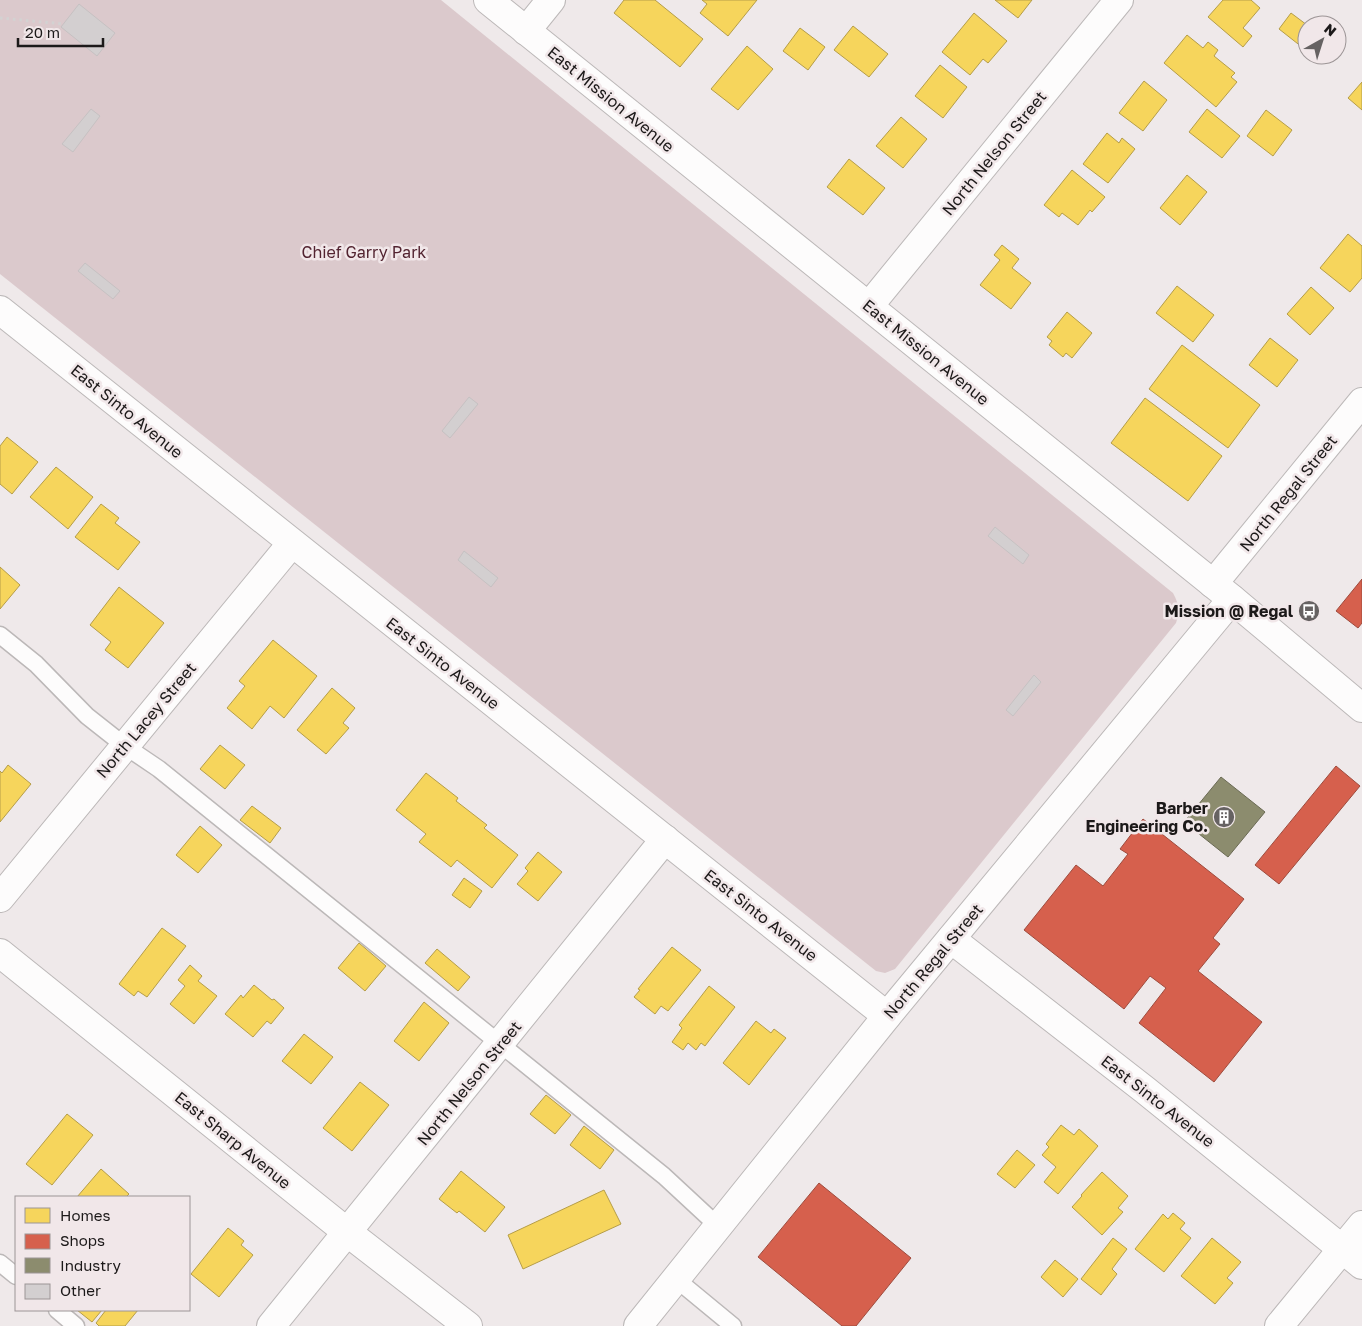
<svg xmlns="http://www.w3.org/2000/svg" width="1362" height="1326" font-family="'Golos Text',sans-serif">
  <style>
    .green { fill: #dbc9cc }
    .homes { fill: #f6d55c; stroke: #b59d48 }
    .shops { fill: #d6604d; stroke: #9e4b3d }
    .industry { fill: #8c8c6e; stroke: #6a6a54 }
    .building { fill: #d3cfd0; stroke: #c6c1c2 }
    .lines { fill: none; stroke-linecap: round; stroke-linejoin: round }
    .service-casing { stroke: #bcb8b8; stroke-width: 19 }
    .minor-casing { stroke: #bcb8b8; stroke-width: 30 }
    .primary-casing { stroke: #bcb8b8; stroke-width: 30 }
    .path { stroke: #d3d2d2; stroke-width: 3; stroke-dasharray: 2.5 4; stroke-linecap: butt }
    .service { stroke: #fdfcfc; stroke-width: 16 }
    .minor { stroke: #fdfcfc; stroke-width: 28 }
    .primary { stroke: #fdfcfc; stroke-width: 28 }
    .labels { text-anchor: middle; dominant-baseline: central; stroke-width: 5; stroke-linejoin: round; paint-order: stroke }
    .street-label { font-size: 16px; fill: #1c1919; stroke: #f1e7e9 }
    .park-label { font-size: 16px; fill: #522330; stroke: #f1e7e9 }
    .poi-label { font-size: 16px; font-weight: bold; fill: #1c1919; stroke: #f1e7e9; text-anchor: end }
  </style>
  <rect width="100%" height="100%" fill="#efe9ea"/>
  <!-- green -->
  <path class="green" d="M0 0H441L1173 593C1179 604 1180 611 1176 623L895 969 885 973 876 971 0 274Z"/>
  <!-- homes -->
  <g class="homes">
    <path d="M624 0H655L703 39 680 67 614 13Z"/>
    <path d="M702 0H757L728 36 700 13 707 4Z"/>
    <path d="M995 0H1032L1018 18Z"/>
    <path d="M1223 0H1251L1260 8 1243 28 1252 36 1243 47 1208 17Z"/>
    <path d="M974 13 1007 41 988 63 983 59 970 75 942 52Z"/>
    <path d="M1291 13 1307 25V51L1279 29Z"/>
    <path d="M853 26 888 54 869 77 834 50Z"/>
    <path d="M800 28 825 47 808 70 783 51Z"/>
    <path d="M1187 35 1203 48 1208 42 1218 50 1214 56 1235 73 1231 77 1237 82 1216 107 1164 63Z"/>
    <path d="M747 46 773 69 738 110 711 89Z"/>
    <path d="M940 65 967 87 943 118 915 96Z"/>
    <path d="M1144 81 1167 100 1143 131 1119 113Z"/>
    <path d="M1362 82V110L1348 98Z"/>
    <path d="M1207 109 1240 136 1222 158 1189 132Z"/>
    <path d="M1266 110 1292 130 1273 156 1247 136Z"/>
    <path d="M901 117 927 139 903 168 876 146Z"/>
    <path d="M1107 133 1119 143 1122 138 1135 149 1108 183 1083 164Z"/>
    <path d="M849 159 885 188 863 215 827 187Z"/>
    <path d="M1072 170 1105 197 1092 212 1090 210 1078 225 1062 213 1059 217 1044 205Z"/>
    <path d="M1187 175 1207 192 1180 225 1160 208Z"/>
    <path d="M1348 234 1362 246V278L1350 292 1320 268Z"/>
    <path d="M1002 245 1019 259 1012 268 1031 283 1011 309 980 285 1000 260 994 255Z"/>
    <path d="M1177 286 1214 315 1193 342 1156 313Z"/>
    <path d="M1311 287 1334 308 1310 335 1287 314Z"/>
    <path d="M1067 312 1092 333 1072 358 1066 353 1063 357 1049 345 1052 341 1047 337Z"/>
    <path d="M1270 338 1298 360 1277 387 1249 365Z"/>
    <path d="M1182 345 1260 405 1228 448 1149 389Z"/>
    <path d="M1145 398 1222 456 1188 501 1111 443Z"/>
    <path d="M7 437 38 462 12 494 0 484V446Z"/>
    <path d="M56 467 93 497 68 529 30 497Z"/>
    <path d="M101 504 119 518 115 523 140 542 118 570 75 537Z"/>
    <path d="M0 567 20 585 0 609Z"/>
    <path d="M119 587 164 623 128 668 105 650 111 642 90 625Z"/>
    <path d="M273 640 317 676 284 718 270 706 252 729 227 708 245 686 239 681Z"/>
    <path d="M332 688 355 708 343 723 349 728 326 754 297 730Z"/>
    <path d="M220 745 245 765 225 789 200 769Z"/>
    <path d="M8 765 31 784 0 822V771L2 773Z"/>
    <path d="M426 773 458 798 456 801 487 825 484 828 518 855 492 888 457 860 451 867 419 842 426 834 396 810Z"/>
    <path d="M252 806 281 828 270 843 240 820Z"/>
    <path d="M200 826 222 845 198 873 176 855Z"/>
    <path d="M538 852 562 872 538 901 517 884 528 871 525 868Z"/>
    <path d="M464 878 482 891 470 908 452 895Z"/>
    <path d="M162 928 186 946 147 997 138 991 134 996 119 984Z"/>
    <path d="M359 943 386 966 365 991 338 968Z"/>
    <path d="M672 947 701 970 668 1011 661 1006 655 1014 634 997 640 990 638 989Z"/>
    <path d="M437 949 470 977 458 991 425 963Z"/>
    <path d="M190 965 202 976 198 981 217 996 194 1024 170 1004 185 986 178 980Z"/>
    <path d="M254 985 272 1000 274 999 284 1008 271 1024 267 1021 253 1037 225 1014 241 995 243 998Z"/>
    <path d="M709 986 735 1007 705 1046 701 1043 696 1050 688 1043 683 1050 672 1042 682 1028 679 1025Z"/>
    <path d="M424 1002 449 1023 419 1061 394 1041Z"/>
    <path d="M756 1021 771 1033 774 1029 786 1038 749 1085 723 1063Z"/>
    <path d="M304 1034 333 1057 311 1084 282 1061Z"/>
    <path d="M360 1082 389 1105 352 1151 323 1128Z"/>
    <path d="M546 1095 571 1115 555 1134 530 1114Z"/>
    <path d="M67 1114 93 1135 52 1185 26 1164Z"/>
    <path d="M1061 1125 1074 1135 1079 1129 1098 1146 1058 1194 1044 1182 1056 1167 1042 1155 1049 1147 1046 1144Z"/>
    <path d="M584 1126 614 1150 600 1169 570 1145Z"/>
    <path d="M1017 1150 1035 1165 1015 1188 997 1174Z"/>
    <path d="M101 1169 129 1194 126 1197H77Z"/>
    <path d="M461 1171 505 1207 485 1232 459 1211 457 1213 439 1199Z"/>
    <path d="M1102 1172 1128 1196 1118 1208 1123 1212 1102 1235 1072 1207 1082 1196 1081 1195Z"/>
    <path d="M604 1190 621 1224 523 1269 508 1235Z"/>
    <path d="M1173 1213 1185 1223 1180 1229 1191 1238 1164 1272 1135 1249 1163 1214 1168 1219Z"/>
    <path d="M228 1228 244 1241 241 1245 253 1255 219 1297 191 1274Z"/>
    <path d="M1113 1238 1127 1249 1112 1269 1117 1274 1101 1295 1081 1279Z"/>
    <path d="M1212 1238 1241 1262 1227 1278 1233 1283 1215 1304 1181 1276Z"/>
    <path d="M1055 1260 1078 1279 1063 1297 1041 1277Z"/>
    <path d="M77 1310H102L92 1322Z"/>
    <path d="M106 1310H138L125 1326H99L96 1323Z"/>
  </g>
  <!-- shops -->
  <g class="shops">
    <path d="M1362 579V623L1358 628 1336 611Z"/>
    <path d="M1336 766 1360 786 1279 884 1255 865Z"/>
    <path d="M1143 819 1244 899 1213 938 1220 944 1198 971 1262 1022 1214 1082 1139 1023 1166 988 1150 976 1124 1009 1024 930 1076 865 1103 886 1128 854 1120 849Z"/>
    <path d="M819 1183 911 1258 856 1326H842L758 1257Z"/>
  </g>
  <!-- industry -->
  <path class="industry" d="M1221 777 1265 812 1228 857 1184 822Z"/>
  <!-- building -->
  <g class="building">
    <path d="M79 4 115 33 97 56 61 27Z"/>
    <path d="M91 109 100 116 73 152 62 144Z"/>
    <path d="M85 263 120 291 113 299 78 271Z"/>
    <path d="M469 397 478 404 450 438 442 431Z"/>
    <path d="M995 527 1029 555 1023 564 988 536Z"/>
    <path d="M464 551 498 578 491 587 458 560Z"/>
    <path d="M1034 675 1041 682 1013 716 1006 710Z"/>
  </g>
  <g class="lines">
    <!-- service casing -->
    <g class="service-casing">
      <g id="service">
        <path d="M0 635 36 664 87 716 125 746 159 769 664 1176 719 1227"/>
        <path d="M0 1263 16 1276"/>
        <path d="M676 1279 733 1326"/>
        <path d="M57 1310 76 1326"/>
      </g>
    </g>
    <!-- minor casing -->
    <g class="minor-casing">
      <g id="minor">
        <path d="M526 31 551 0"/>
        <path d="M869 306 1119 0"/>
        <path d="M0 310 887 1016"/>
        <path d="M1213 584 1362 402"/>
        <path d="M0 898 292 543"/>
        <path d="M951 939 1145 1090 1362 1265"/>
        <path d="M0 953 347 1232 468 1326"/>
        <path d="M271 1326 665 839"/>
        <path d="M638 1326 887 1016 1232 599"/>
        <path d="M1279 1326 1362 1225"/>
      </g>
    </g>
    <!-- primary casing -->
    <g class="primary-casing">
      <path id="primary" d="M488 0 1232 599 1362 708"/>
    </g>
    <!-- path -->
    <path class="path" d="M0 18 64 24"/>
    <!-- service -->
    <use href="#service" class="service"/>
    <!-- minor -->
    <use href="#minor" class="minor"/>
    <!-- primary -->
    <use href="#primary" class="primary"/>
  </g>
  <!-- icons -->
  <defs>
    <g id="bus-disc" transform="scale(1.125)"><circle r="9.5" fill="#666262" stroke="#f1e7e9"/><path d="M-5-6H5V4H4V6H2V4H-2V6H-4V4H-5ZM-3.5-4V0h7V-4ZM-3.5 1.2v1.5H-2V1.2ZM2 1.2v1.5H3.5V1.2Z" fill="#fff"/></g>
    <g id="building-disc" transform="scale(1.125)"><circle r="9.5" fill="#666262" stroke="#f1e7e9"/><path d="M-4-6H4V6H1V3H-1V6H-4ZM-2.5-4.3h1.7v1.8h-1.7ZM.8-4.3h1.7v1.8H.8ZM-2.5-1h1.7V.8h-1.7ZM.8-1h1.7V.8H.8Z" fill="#fff"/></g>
  </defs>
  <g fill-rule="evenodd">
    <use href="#bus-disc" x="1309" y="611"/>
    <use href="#building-disc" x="1224" y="817"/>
  </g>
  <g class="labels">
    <!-- street labels -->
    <g class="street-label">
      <text transform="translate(611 99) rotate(39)">East Mission Avenue</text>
      <text transform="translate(994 153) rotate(-51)">North Nelson Street</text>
      <text transform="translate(926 352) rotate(39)">East Mission Avenue</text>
      <text transform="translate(127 411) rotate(39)">East Sinto Avenue</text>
      <text transform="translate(1288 493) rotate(-51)">North Regal Street</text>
      <text transform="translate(443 663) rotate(38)">East Sinto Avenue</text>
      <text transform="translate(146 720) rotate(-50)">North Lacey Street</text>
      <text transform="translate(761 915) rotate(38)">East Sinto Avenue</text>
      <text transform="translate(933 961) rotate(-50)">North Regal Street</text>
      <text transform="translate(469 1083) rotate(-51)">North Nelson Street</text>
      <text transform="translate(1158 1101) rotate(38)">East Sinto Avenue</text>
      <text transform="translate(233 1140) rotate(39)">East Sharp Avenue</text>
    </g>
    <!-- park labels -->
    <g class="park-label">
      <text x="364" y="252">Chief Garry Park</text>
    </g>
    <!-- poi labels -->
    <g class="poi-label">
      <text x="1293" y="611">Mission @ Regal</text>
      <text x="1208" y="808">Barber<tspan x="1208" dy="18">Engineering Co.</tspan></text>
    </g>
  </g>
  <!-- legend -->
  <rect x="15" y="1196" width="175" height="115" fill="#f1e7e9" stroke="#9c9596"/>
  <rect x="25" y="1208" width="25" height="15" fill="#f6d55c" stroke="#9c9596"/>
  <text x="60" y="1221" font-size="15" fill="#1c1919">Homes</text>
  <rect x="25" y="1234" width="25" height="15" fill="#d6604d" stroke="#9c9596"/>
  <text x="60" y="1246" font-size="15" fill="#1c1919">Shops</text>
  <rect x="25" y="1258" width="25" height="15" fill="#8c8c6e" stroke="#9c9596"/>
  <text x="60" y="1271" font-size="15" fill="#1c1919">Industry</text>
  <rect x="25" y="1284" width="25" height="15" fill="#d3cfd0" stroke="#9c9596"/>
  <text x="60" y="1296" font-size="15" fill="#1c1919">Other</text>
  <!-- north arrow -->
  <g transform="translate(1322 40) rotate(39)"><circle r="24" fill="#f1e7e9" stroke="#9c9596"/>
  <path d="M0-4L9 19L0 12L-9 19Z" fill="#666262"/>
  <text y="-8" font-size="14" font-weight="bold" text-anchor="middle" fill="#1c1919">N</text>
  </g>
  <!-- scale -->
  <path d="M18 38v8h85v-8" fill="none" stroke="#1c1919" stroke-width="2.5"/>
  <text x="25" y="38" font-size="15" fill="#1c1919" stroke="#f1e7e9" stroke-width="4" paint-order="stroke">20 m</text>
</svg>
